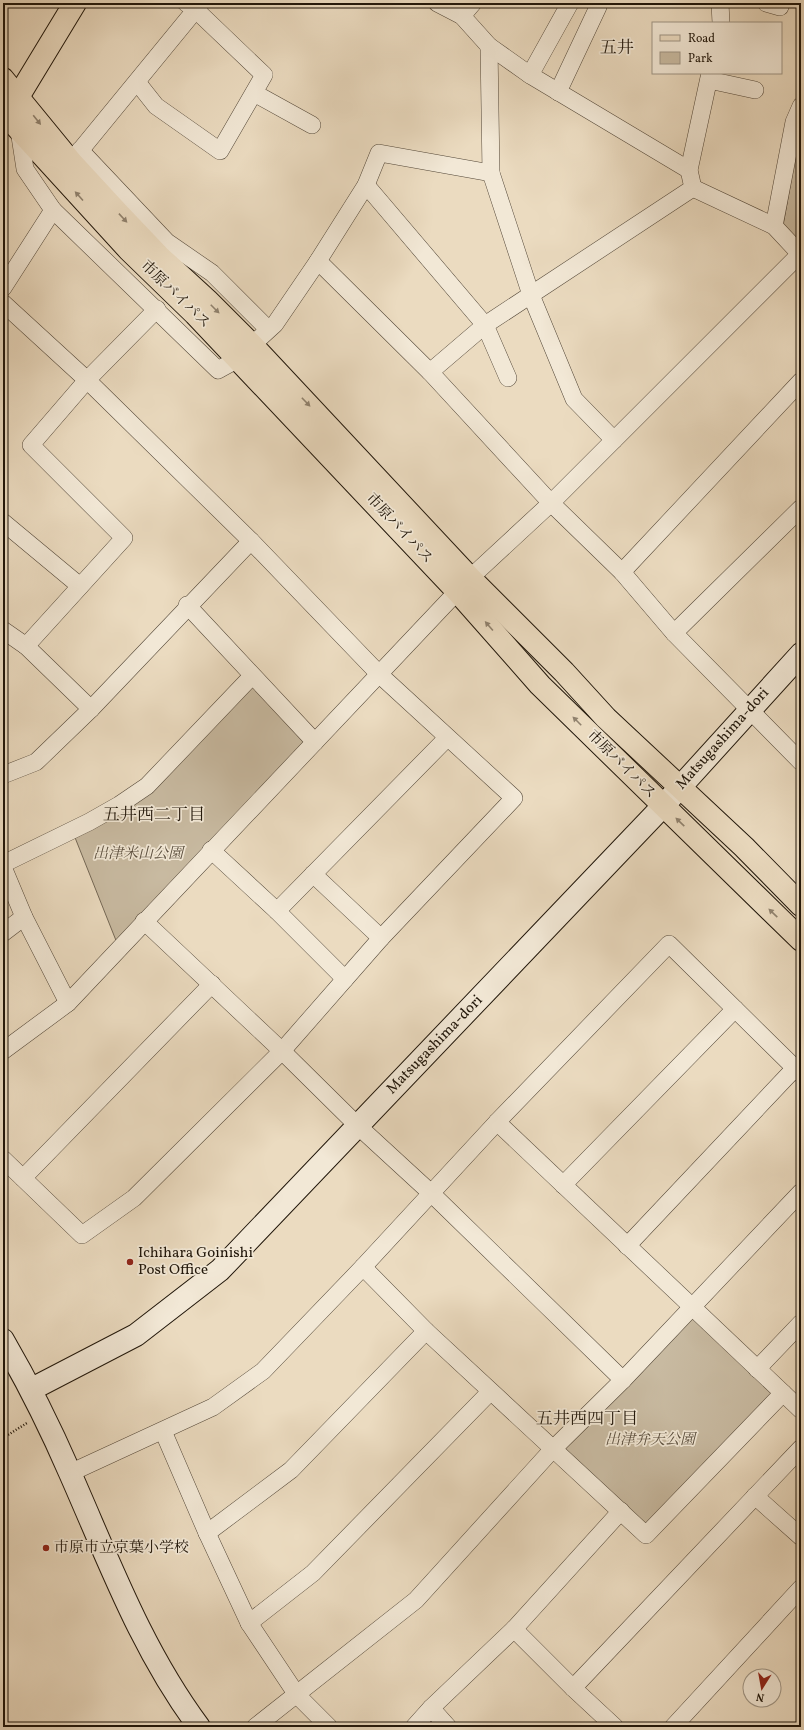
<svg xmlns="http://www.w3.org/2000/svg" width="804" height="1730" font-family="Vollkorn,'Noto Serif JP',serif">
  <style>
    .green { fill: #c8baa1; stroke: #746856 }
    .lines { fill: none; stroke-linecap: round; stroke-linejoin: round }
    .street-casing { stroke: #534738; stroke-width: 18 }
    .secondary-casing { stroke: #20160a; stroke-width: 24 }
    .primary-casing { stroke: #20160a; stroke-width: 24 }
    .highway-casing { stroke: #20160a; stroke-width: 24 }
    .path { stroke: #20160a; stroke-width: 2.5; stroke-dasharray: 1 2; stroke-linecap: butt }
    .street { stroke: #f2e8d6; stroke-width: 17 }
    .secondary { stroke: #f2e8d6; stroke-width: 22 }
    .primary { stroke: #ebdbc0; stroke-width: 22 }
    .highway { stroke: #ebdbc0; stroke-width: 22 }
    .oneway { fill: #90826e }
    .poi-dot { fill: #8f2418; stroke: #f2e8d6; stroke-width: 1.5 }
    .labels { text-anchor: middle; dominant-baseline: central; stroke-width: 3.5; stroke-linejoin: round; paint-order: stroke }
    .street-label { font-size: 15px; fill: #20160a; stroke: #f2e8d6 }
    .park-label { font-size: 15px; font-style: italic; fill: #5b4f3f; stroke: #f2e8d6 }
    .poi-label { font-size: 15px; fill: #20160a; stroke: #f2e8d6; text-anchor: start }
    .quarter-label { font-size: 17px; fill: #20160a; stroke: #f2e8d6 }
  </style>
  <rect width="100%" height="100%" fill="#ebdbc0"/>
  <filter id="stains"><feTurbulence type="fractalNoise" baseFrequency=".005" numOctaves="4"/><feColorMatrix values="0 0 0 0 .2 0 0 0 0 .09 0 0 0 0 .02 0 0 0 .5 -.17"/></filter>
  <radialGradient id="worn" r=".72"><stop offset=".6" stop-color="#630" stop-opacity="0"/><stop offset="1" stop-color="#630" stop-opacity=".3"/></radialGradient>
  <!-- green -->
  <g class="green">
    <path d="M801 124V244L783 226Z"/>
    <path d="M252 676 315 742 119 948 72 830 119 805Z"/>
    <path d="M692 1307 783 1393 646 1535 552 1450Z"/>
  </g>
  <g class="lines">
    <!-- street casing -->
    <g class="street-casing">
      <g id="street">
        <path d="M437 3 462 16 489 46 530 75 689 170"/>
        <path d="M720 3 721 23"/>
        <path d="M766 3 780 7"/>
        <path d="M462 16 473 3"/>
        <path d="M489 46 491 173 531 295 574 399 614 440"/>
        <path d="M530 75 570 3"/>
        <path d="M709 80 755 90"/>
        <path d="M137 82 156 106 220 151 264 75 196 10 186 3"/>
        <path d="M558 92 598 7"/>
        <path d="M254 93 312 125"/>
        <path d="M19 130 25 169 53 210 218 370 238 359"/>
        <path d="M80 150 167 242 212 273 268 329"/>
        <path d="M74 158 201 3"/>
        <path d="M366 185 485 325 508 378"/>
        <path d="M693 188 774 226 801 255"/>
        <path d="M774 226 794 122 801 106"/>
        <path d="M318 261 430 372 551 503 622 572 674 633 801 762"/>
        <path d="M3 288 53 210"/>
        <path d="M3 303 87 380 251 541 380 675 514 798 381 938 282 1051 134 1198 82 1235 3 1159"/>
        <path d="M252 345 275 324 318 261 366 185 379 153 491 173"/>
        <path d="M430 372 485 325 693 188 689 170 710 73"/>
        <path d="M3 522 80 586"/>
        <path d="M622 572 801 381"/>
        <path d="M187 605 315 742"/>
        <path d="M3 630 26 646 91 709"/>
        <path d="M674 633 801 508"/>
        <path d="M26 646 124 538 31 445 87 380 157 309"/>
        <path d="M3 775 36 762 91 709 251 541"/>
        <path d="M211 850 277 911 345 979"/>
        <path d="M3 864 89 822 119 805 147 786 252 676"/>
        <path d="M3 867 24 917 68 1003"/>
        <path d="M313 874 381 938"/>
        <path d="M277 911 447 738"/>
        <path d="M144 921 282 1051 358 1126 432 1194 623 1380"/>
        <path d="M3 933 24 917"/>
        <path d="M3 1051 68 1003 470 578 551 503 800 254"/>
        <path d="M497 1122 801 1410"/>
        <path d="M23 1178 212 984"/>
        <path d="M563 1185 735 1009"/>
        <path d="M627 1246 795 1068"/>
        <path d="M363 1267 426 1331 646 1535 783 1393"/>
        <path d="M757 1369 801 1323"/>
        <path d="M163 1431 207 1533 249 1623 297 1695 329 1727"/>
        <path d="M70 1473 213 1407 263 1371 363 1267 497 1122 669 944 801 1074"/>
        <path d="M755 1496 801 1537"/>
        <path d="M207 1533 291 1470 426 1331"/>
        <path d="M249 1623 313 1573 490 1392"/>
        <path d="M514 1629 573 1688 615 1727"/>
        <path d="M573 1688 801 1448"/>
        <path d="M431 1708 448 1727"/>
        <path d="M255 1727 416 1600 552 1450 623 1380 801 1192"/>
        <path d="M414 1727 431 1708 514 1629 621 1511"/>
        <path d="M673 1727 801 1588"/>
      </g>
    </g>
    <!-- secondary casing -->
    <g class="secondary-casing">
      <g id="secondary">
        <path d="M3 1340C28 1383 50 1427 70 1473 109 1561 141 1649 199 1727"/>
        <path d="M32 1389 136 1335 220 1270 663 806 801 654"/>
      </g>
    </g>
    <!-- primary casing -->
    <g class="primary-casing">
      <path id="primary" d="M6 112 18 97 75 3"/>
    </g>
    <!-- highway casing -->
    <g class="highway-casing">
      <g id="highway">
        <path d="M3 79 71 162 118 213 160 257 207 300 252 345 470 578 564 672 606 718 744 847 801 905"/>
        <path d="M3 112 129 250 195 314 458 592 540 685 801 940"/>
      </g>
    </g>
    <!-- path -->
    <path class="path" d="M3 1438 27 1423"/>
    <!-- street -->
    <use href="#street" class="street"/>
    <!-- secondary -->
    <use href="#secondary" class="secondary"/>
    <!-- primary -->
    <use href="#primary" class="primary"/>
    <!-- highway -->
    <use href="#highway" class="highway"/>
  </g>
  <!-- one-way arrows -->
  <defs><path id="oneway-solid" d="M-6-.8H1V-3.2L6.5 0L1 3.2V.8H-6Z"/></defs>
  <g class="oneway">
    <use href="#oneway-solid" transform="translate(37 120) rotate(51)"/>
    <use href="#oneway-solid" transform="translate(79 196) rotate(-132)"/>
    <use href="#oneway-solid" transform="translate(123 218) rotate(47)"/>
    <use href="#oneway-solid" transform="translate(215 309) rotate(45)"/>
    <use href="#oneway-solid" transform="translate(306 402) rotate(46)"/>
    <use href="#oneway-solid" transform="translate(489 626) rotate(-131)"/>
    <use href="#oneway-solid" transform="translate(577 721) rotate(-135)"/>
    <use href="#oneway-solid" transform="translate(680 822) rotate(-136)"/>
    <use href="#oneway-solid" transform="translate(773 913) rotate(-136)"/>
  </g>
  <!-- markers -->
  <g class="poi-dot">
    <circle cx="130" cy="1262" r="4"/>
    <circle cx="46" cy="1548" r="4"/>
  </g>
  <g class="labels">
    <!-- street labels -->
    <g class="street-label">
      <text transform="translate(175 295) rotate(44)">市原バイパス</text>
      <text transform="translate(399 529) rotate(47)">市原バイパス</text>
      <text transform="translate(723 739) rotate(-48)">Matsugashima-dori</text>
      <text transform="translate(621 765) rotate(45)">市原バイパス</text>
      <text transform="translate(435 1045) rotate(-46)">Matsugashima-dori</text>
    </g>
    <!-- park labels -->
    <g class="park-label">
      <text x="138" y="854">出津米山公園</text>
      <text x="650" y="1440">出津弁天公園</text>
    </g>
    <!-- poi labels -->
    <g class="poi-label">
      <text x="138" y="1253">Ichihara Goinishi<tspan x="138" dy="17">Post Office</tspan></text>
      <text x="54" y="1548">市原市立京葉小学校</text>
    </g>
    <!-- quarter labels -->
    <g class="quarter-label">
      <text x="617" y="48">五井</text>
      <text x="154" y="815">五井西二丁目</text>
      <text x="587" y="1419">五井西四丁目</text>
    </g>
  </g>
  <!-- margin -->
  <rect width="804" height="1730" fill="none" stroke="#ebdbc0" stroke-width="16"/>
  <rect x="4" y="4" width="796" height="1722" fill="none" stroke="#20160a" stroke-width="2"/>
  <rect x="8" y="8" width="788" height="1714" fill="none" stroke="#20160a"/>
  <!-- legend -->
  <rect x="652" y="22" width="130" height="52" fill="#f2e8d6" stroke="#9e9484"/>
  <rect x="660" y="35" width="20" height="6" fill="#ebdbc0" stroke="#9e9484"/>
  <text x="688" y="42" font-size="12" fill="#20160a">Road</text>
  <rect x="660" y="52" width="20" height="12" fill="#c8baa1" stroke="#9e9484"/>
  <text x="688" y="62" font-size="12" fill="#20160a">Park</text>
  <!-- north arrow -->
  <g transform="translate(762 1688) rotate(191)"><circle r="19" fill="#f2e8d6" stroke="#9e9484"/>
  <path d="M0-3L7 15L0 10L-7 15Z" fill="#8f2418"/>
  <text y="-6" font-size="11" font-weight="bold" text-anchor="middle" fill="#20160a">N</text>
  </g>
  <rect width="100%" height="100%" filter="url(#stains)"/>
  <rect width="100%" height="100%" fill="url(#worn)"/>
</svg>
